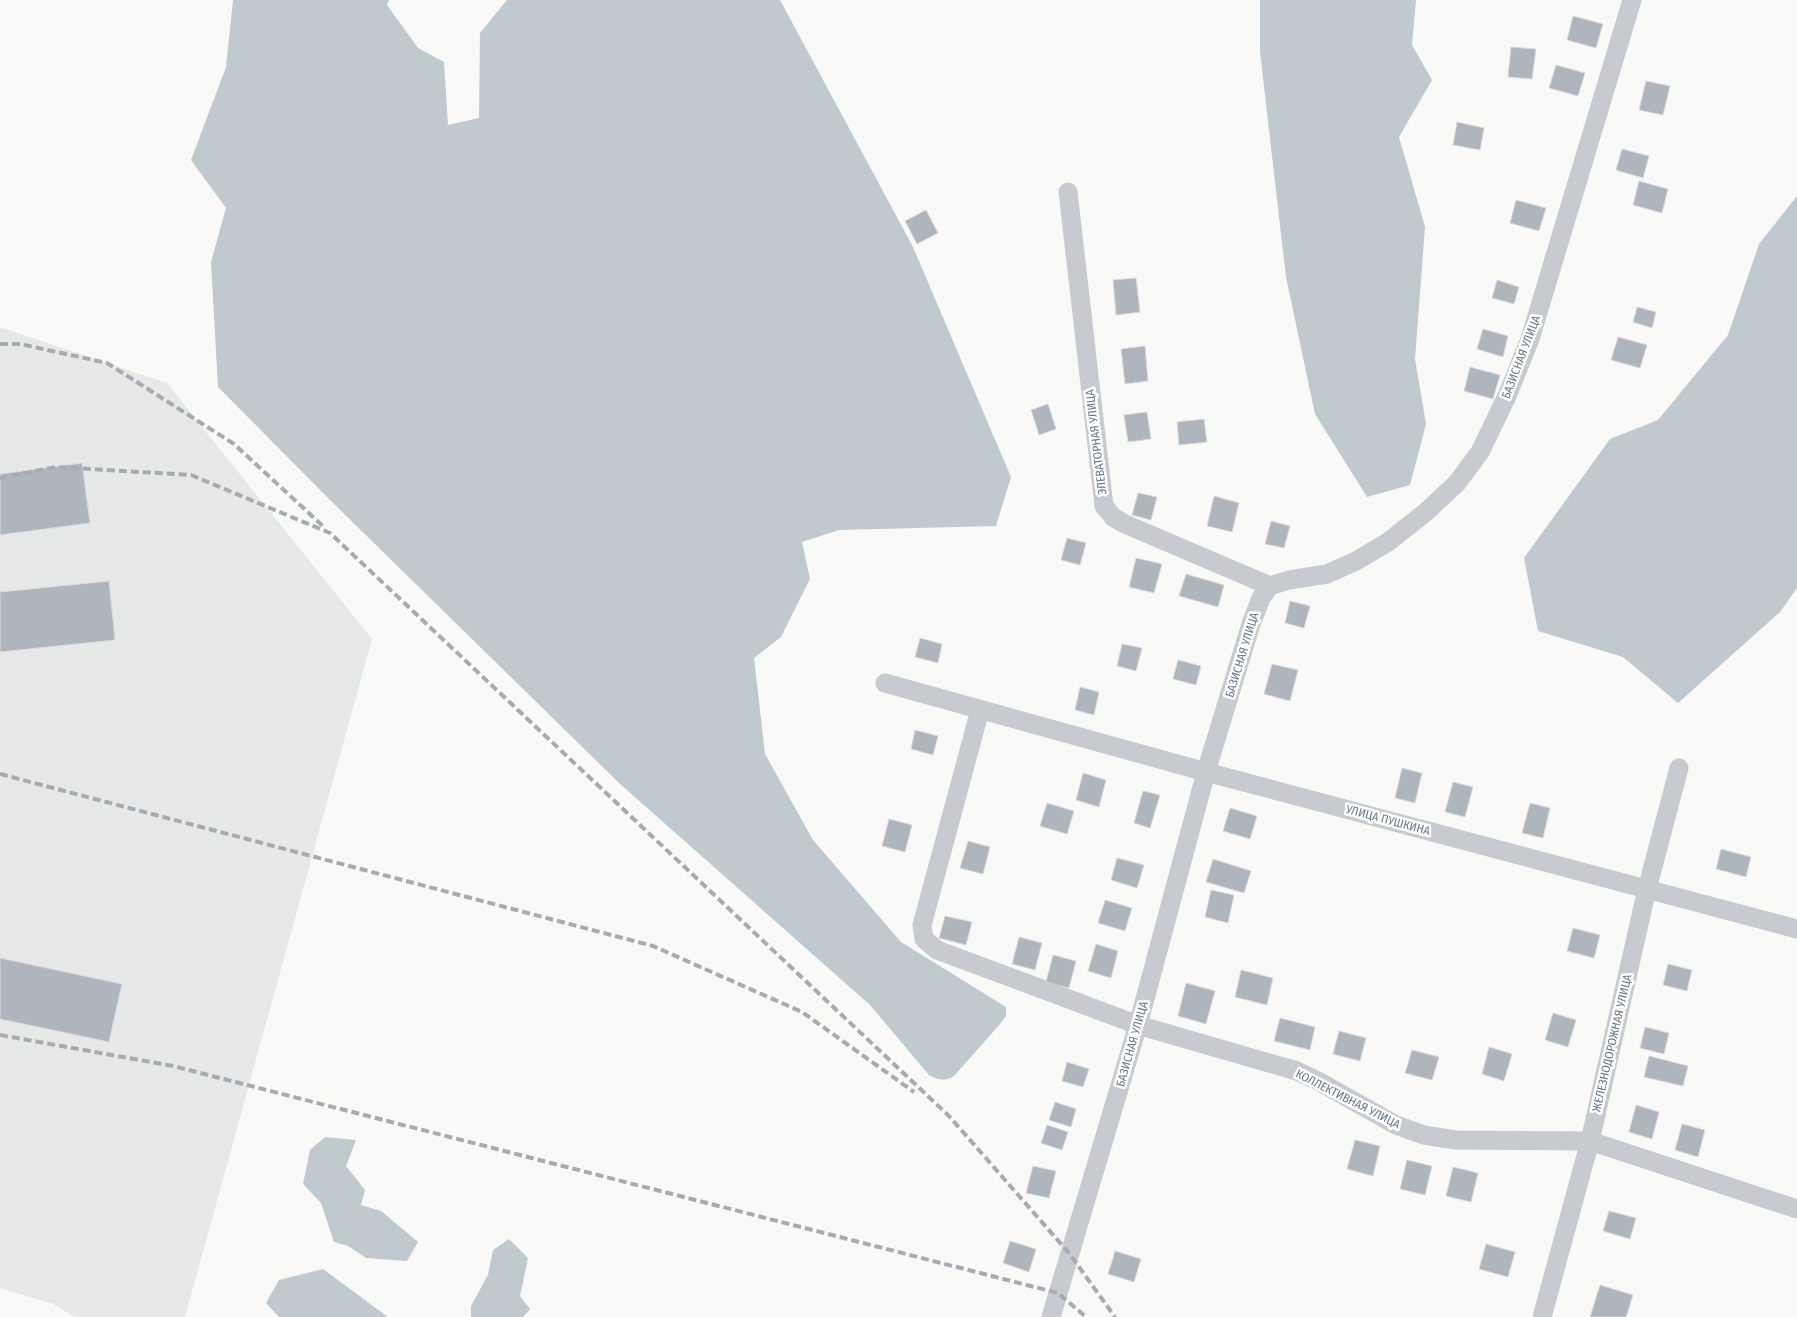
<svg xmlns="http://www.w3.org/2000/svg" width="1797" height="1317" font-family="'Fira Sans Condensed',sans-serif">
  <style>
    .built { fill: #e7e8e8 }
    .water { fill: #c0c9ce }
    .building { fill: #aeb5bc; stroke: #dbdbd9 }
    .lines { fill: none; stroke-linecap: round; stroke-linejoin: round }
    .minor { stroke: #c7cace; stroke-width: 19 }
    .rail { stroke: #a6abb2; stroke-width: 4; stroke-dasharray: 8 4; stroke-linecap: butt }
    .labels { text-anchor: middle; dominant-baseline: central; stroke-width: 5; stroke-linejoin: round; paint-order: stroke }
    .street-label { font-size: 12px; fill: #697788; stroke: #fff }
  </style>
  <rect width="100%" height="100%" fill="#f9f9f7"/>
  <!-- built -->
  <path class="built" d="M0 327 167 383 372 639 185 1317H75L53 1304 0 1288Z"/>
  <!-- water -->
  <g class="water">
    <path d="M233 0H389L387 5 418 48 444 62 448 125 479 118 480 33 507 0H780L913 247 1011 477 996 526 839 530 802 542 810 579 781 637 754 658 765 754 813 840 901 942 1006 1007V1016L1001 1023 954 1076C944 1082 938 1080 929 1075L870 1005 619 783 330 500 218 387 211 262 226 208 191 160 226 67Z"/>
    <path d="M1260 0H1416L1412 45 1432 80 1399 137 1425 227 1415 359 1426 424 1410 485 1367 497 1315 414 1286 277 1260 52Z"/>
    <path d="M1797 196V588L1780 612 1678 703 1623 657 1538 631 1524 558 1610 439 1658 420 1728 335 1759 244Z"/>
    <path d="M325 1137 356 1140 346 1166 365 1190 361 1205 381 1211 418 1242 407 1261 366 1258 348 1246 334 1242 321 1203 303 1184 310 1150Z"/>
    <path d="M509 1239 528 1258 520 1296 530 1309 523 1317H471V1306L488 1275 493 1250Z"/>
    <path d="M323 1269 388 1317H279L266 1303 279 1280Z"/>
  </g>
  <!-- building -->
  <g class="building">
    <path d="M1573 16 1603 24 1596 48 1567 40Z"/>
    <path d="M1511 47 1536 49 1532 79 1508 77Z"/>
    <path d="M1556 65 1585 73 1578 96 1549 88Z"/>
    <path d="M1646 81 1670 86 1663 115 1639 110Z"/>
    <path d="M1457 122 1484 128 1480 150 1453 145Z"/>
    <path d="M1622 149 1649 156 1643 178 1616 170Z"/>
    <path d="M1639 181 1668 189 1662 213 1633 205Z"/>
    <path d="M1516 200 1546 208 1539 231 1510 223Z"/>
    <path d="M926 210 938 233 917 244 905 221Z"/>
    <path d="M1136 278 1140 312 1116 315 1113 280Z"/>
    <path d="M1497 280 1519 287 1514 304 1492 298Z"/>
    <path d="M1637 307 1656 312 1652 328 1633 322Z"/>
    <path d="M1483 329 1508 336 1503 357 1477 349Z"/>
    <path d="M1618 337 1647 345 1640 368 1611 360Z"/>
    <path d="M1145 346 1148 381 1125 384 1121 349Z"/>
    <path d="M1470 367 1500 375 1493 399 1464 391Z"/>
    <path d="M1048 404 1056 429 1039 435 1031 410Z"/>
    <path d="M1147 412 1151 439 1128 442 1124 415Z"/>
    <path d="M1204 419 1207 442 1179 445 1177 422Z"/>
    <path d="M82 463 90 523 0 535V474Z"/>
    <path d="M1138 493 1157 497 1151 520 1132 515Z"/>
    <path d="M1214 496 1239 503 1232 532 1207 526Z"/>
    <path d="M1271 521 1290 526 1284 548 1265 544Z"/>
    <path d="M1067 538 1086 543 1080 565 1061 560Z"/>
    <path d="M1136 558 1162 564 1154 593 1129 587Z"/>
    <path d="M1186 574 1224 585 1218 607 1179 596Z"/>
    <path d="M109 581 115 640 0 652V592Z"/>
    <path d="M1290 601 1310 606 1304 628 1285 623Z"/>
    <path d="M920 638 942 644 938 663 915 657Z"/>
    <path d="M1122 644 1142 648 1136 671 1117 666Z"/>
    <path d="M1178 660 1201 666 1196 685 1173 679Z"/>
    <path d="M1272 664 1298 670 1290 701 1264 694Z"/>
    <path d="M1080 687 1099 692 1094 715 1075 710Z"/>
    <path d="M915 730 938 736 933 755 911 749Z"/>
    <path d="M1402 768 1422 773 1415 803 1395 798Z"/>
    <path d="M1083 773 1106 780 1099 807 1076 800Z"/>
    <path d="M1453 782 1473 787 1465 817 1445 812Z"/>
    <path d="M1143 791 1160 795 1150 828 1134 823Z"/>
    <path d="M1047 803 1074 811 1067 834 1040 826Z"/>
    <path d="M1530 803 1550 808 1543 838 1522 833Z"/>
    <path d="M1230 808 1257 816 1250 839 1223 831Z"/>
    <path d="M889 819 912 825 905 852 882 846Z"/>
    <path d="M968 841 990 847 983 874 960 868Z"/>
    <path d="M1721 849 1751 857 1746 877 1716 869Z"/>
    <path d="M1117 858 1144 865 1137 888 1111 880Z"/>
    <path d="M1213 859 1251 871 1244 893 1206 882Z"/>
    <path d="M1211 890 1234 895 1228 923 1205 917Z"/>
    <path d="M1105 900 1132 908 1125 931 1098 923Z"/>
    <path d="M945 916 972 922 966 945 939 938Z"/>
    <path d="M1573 928 1600 935 1594 958 1567 951Z"/>
    <path d="M1019 937 1042 943 1035 970 1012 964Z"/>
    <path d="M1096 944 1118 951 1111 978 1088 971Z"/>
    <path d="M1053 955 1076 961 1069 988 1046 982Z"/>
    <path d="M0 958 122 984 109 1042 0 1019Z"/>
    <path d="M1668 964 1692 970 1687 991 1663 985Z"/>
    <path d="M1241 970 1273 978 1267 1005 1235 997Z"/>
    <path d="M1186 983 1215 991 1206 1024 1178 1016Z"/>
    <path d="M1553 1013 1576 1020 1568 1047 1545 1040Z"/>
    <path d="M1280 1018 1315 1027 1310 1050 1274 1041Z"/>
    <path d="M1645 1027 1669 1033 1664 1054 1640 1048Z"/>
    <path d="M1339 1031 1366 1038 1360 1061 1333 1054Z"/>
    <path d="M1489 1047 1512 1054 1504 1081 1482 1074Z"/>
    <path d="M1412 1050 1439 1057 1432 1080 1405 1073Z"/>
    <path d="M1649 1056 1688 1066 1683 1086 1644 1077Z"/>
    <path d="M1067 1062 1089 1069 1083 1087 1062 1081Z"/>
    <path d="M1055 1102 1076 1109 1071 1127 1049 1120Z"/>
    <path d="M1636 1105 1659 1112 1652 1139 1629 1132Z"/>
    <path d="M1682 1124 1705 1130 1698 1157 1675 1150Z"/>
    <path d="M1047 1125 1068 1132 1062 1150 1041 1143Z"/>
    <path d="M1355 1140 1380 1146 1373 1176 1347 1169Z"/>
    <path d="M1407 1160 1432 1166 1425 1195 1400 1189Z"/>
    <path d="M1033 1166 1056 1171 1049 1198 1026 1193Z"/>
    <path d="M1453 1167 1478 1173 1471 1202 1446 1196Z"/>
    <path d="M1609 1211 1636 1218 1630 1239 1603 1231Z"/>
    <path d="M1010 1241 1036 1249 1029 1272 1003 1263Z"/>
    <path d="M1486 1244 1515 1252 1508 1277 1479 1269Z"/>
    <path d="M1115 1251 1141 1259 1134 1282 1108 1274Z"/>
    <path d="M1600 1285 1633 1295 1626 1317H1590Z"/>
  </g>
  <g class="lines">
    <!-- minor -->
    <g class="minor">
      <path d="M1068 192 1104 506 1113 517 1125 524 1270 586"/>
      <path d="M885 683 1206 772 1797 929"/>
      <path d="M980 710 922 925 924 939 937 950 1138 1025 1297 1071 1318 1081 1396 1125 1424 1135 1455 1140 1590 1141 1797 1209"/>
      <path d="M1051 1317 1138 1025 1206 772 1251 624 1261 598 1270 586 1289 580 1327 574 1356 561 1388 542 1426 512 1457 483 1480 452 1507 396 1530 339 1632 0"/>
      <path d="M1542 1317 1590 1141 1647 889 1679 768"/>
    </g>
    <!-- rail -->
    <g class="rail">
      <path d="M0 344H20L107 363 234 444 325 528"/>
      <path d="M0 478 56 467 191 475 330 533 949 1116 1069 1253 1115 1317"/>
      <path d="M0 774 653 946 802 1012 914 1092"/>
      <path d="M0 1035 173 1066 1058 1293 1086 1317"/>
    </g>
  </g>
  <g class="labels">
    <!-- street labels -->
    <g class="street-label">
      <text transform="translate(1521 357) rotate(-69)">БАЗИСНАЯ УЛИЦА</text>
      <text transform="translate(1096 442) rotate(-97)">ЭЛЕВАТОРНАЯ УЛИЦА</text>
      <text transform="translate(1242 655) rotate(-73)">БАЗИСНАЯ УЛИЦА</text>
      <text transform="translate(1388 820) rotate(15)">УЛИЦА ПУШКИНА</text>
      <text transform="translate(1612 1043) rotate(-77)">ЖЕЛЕЗНОДОРОЖНАЯ УЛИЦА</text>
      <text transform="translate(1132 1044) rotate(-74)">БАЗИСНАЯ УЛИЦА</text>
      <text transform="translate(1348 1099) rotate(27)">КОЛЛЕКТИВНАЯ УЛИЦА</text>
    </g>
  </g>
</svg>
